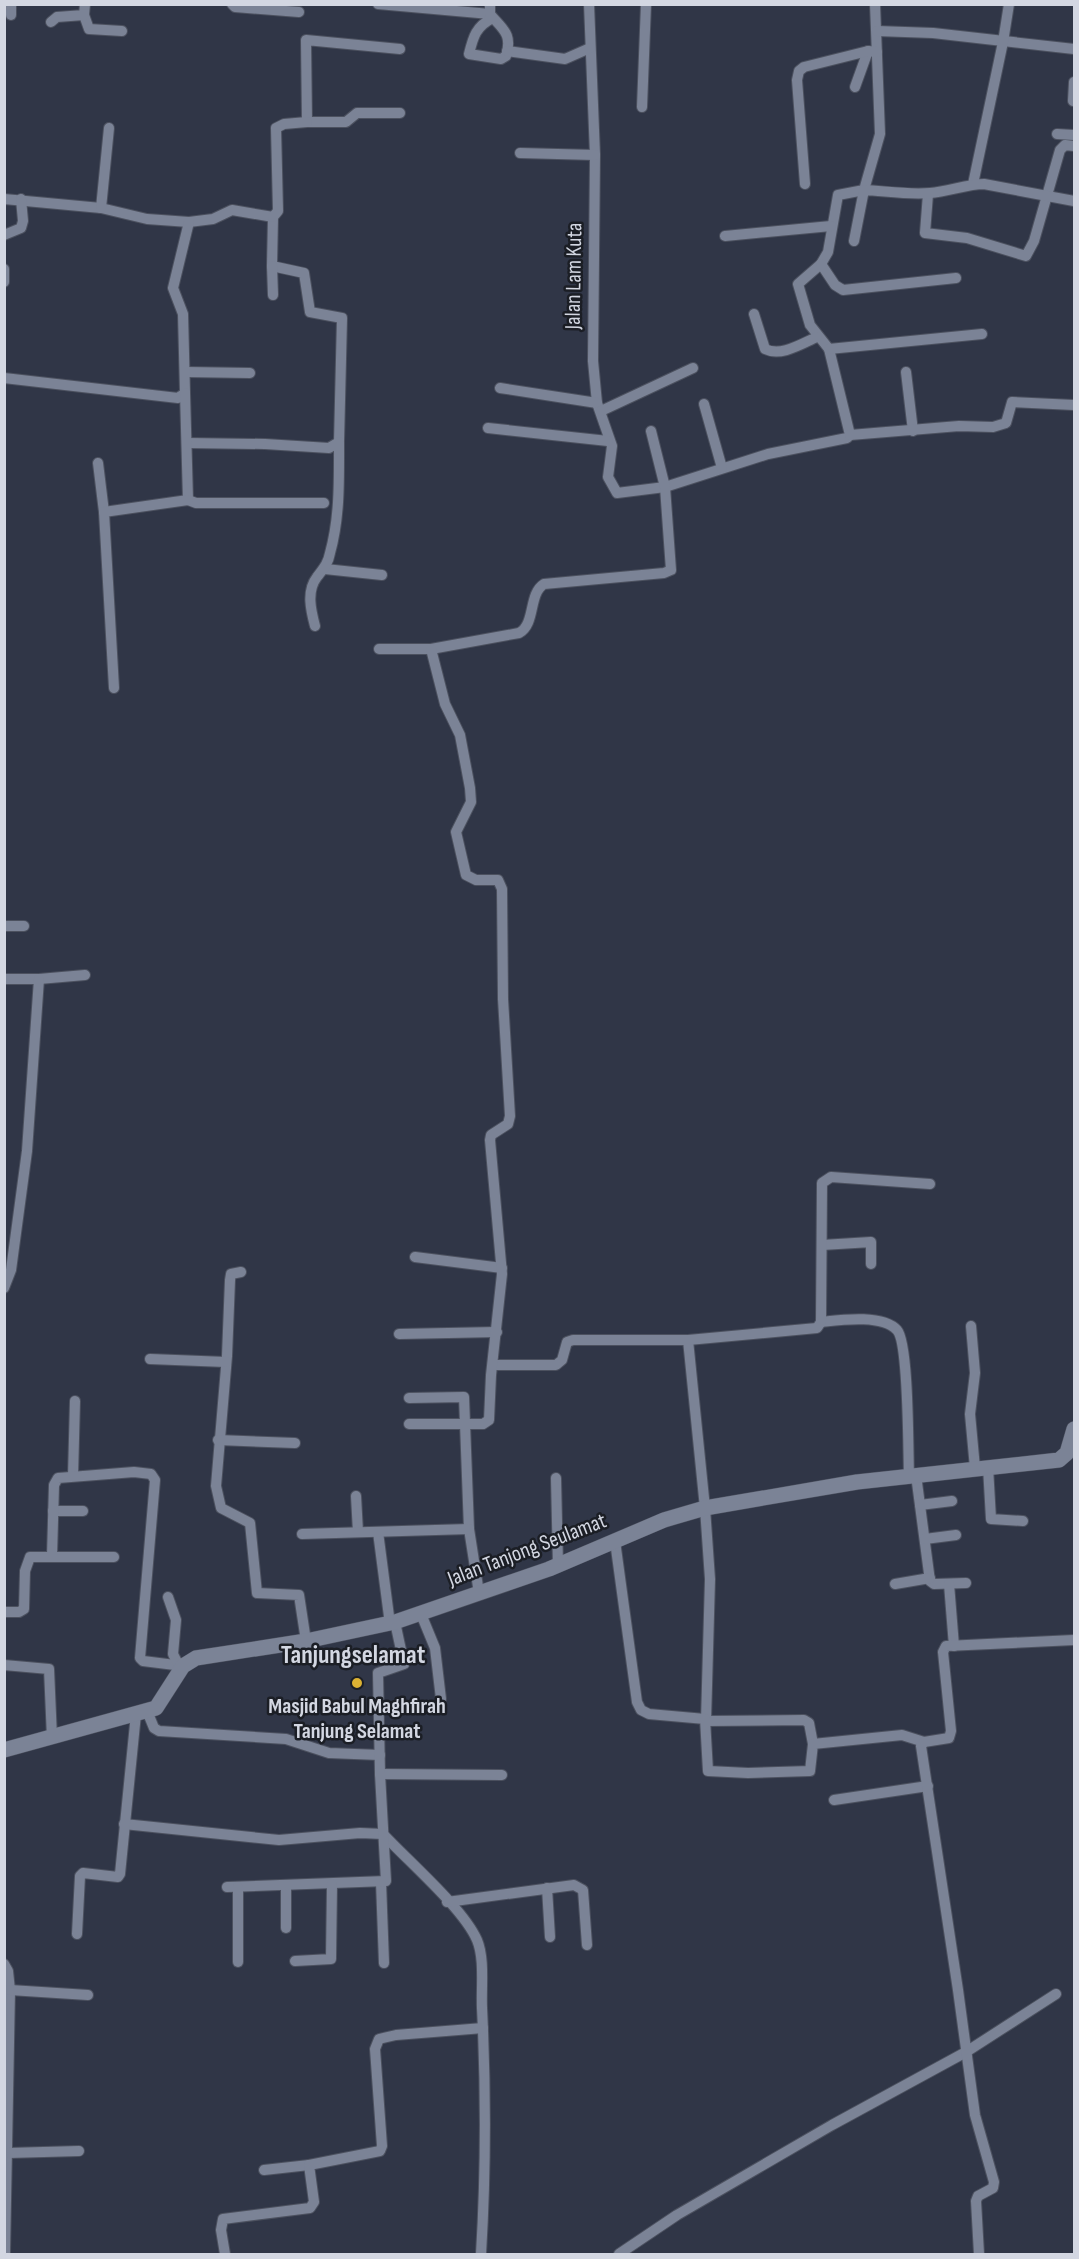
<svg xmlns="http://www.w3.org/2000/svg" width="1079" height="2259" font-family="'Sofia Sans Condensed',sans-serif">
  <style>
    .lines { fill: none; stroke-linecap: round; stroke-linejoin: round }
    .street-casing { stroke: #4c515f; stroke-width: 12 }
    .secondary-casing { stroke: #4c515f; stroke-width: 16 }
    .street { stroke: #7b8396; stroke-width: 10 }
    .secondary { stroke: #7b8396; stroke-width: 15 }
    .poi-dot { fill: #dcb233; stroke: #1b1e25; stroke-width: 2 }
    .labels { text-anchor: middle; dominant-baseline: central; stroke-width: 5; stroke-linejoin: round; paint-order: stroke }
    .street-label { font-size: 22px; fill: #d3d7e2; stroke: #1b1e25 }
    .poi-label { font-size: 22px; font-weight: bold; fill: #d3d7e2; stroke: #1b1e25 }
    .quarter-label { font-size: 26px; font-weight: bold; fill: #d3d7e2; stroke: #1b1e25 }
  </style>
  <rect width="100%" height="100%" fill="#303647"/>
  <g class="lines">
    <!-- street casing -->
    <g class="street-casing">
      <g id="street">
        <path d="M232 4 235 7 299 12"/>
        <path d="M378 4 490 14"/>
        <path d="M490 4V14C502 29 513 33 506 56L501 59 469 54C473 37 476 26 493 18"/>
        <path d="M589 4 595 155 593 361 597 403 612 446 608 477 617 493 665 487 768 454 847 438 850 435 829 349 810 325 798 284 821 264 828 252 838 195 864 190 880 134 875 4"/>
        <path d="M11 15V4"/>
        <path d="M84 15 89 29 122 31"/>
        <path d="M51 22 57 17 84 15 85 4"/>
        <path d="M877 31 933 33 1074 49"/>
        <path d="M507 51 565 59 590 48"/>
        <path d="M855 87 868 51"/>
        <path d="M1073 101 1074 82"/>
        <path d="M642 107 646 4"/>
        <path d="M400 113H357L346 122H307L306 40 400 49"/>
        <path d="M1057 134 1074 135"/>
        <path d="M520 153 595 155"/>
        <path d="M805 184 797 80 799 71 804 67 868 51 877 52"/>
        <path d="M973 184 1003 42 1009 4"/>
        <path d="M928 194 925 233 967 238 1026 256 1034 241 1060 150 1065 145 1074 146"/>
        <path d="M4 199 101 208 147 219 189 222 213 219 232 210 273 217 272 266 304 273 310 312 342 318 339 442 329 448 265 444 187 443"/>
        <path d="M101 208 109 128"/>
        <path d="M273 217 278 211 276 128 284 124 307 122"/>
        <path d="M4 235 21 228 23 221 21 199"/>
        <path d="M725 236 831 226"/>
        <path d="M854 241 864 190C885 191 908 195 930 193 948 192 967 184 984 184L1074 201"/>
        <path d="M821 264 835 285 843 290 956 278"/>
        <path d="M272 266 273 295"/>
        <path d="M4 269V282"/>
        <path d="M754 314 765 349C781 357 801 344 817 337"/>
        <path d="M829 349 982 334"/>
        <path d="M186 372 250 373"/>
        <path d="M906 372 913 431"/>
        <path d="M4 378 178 398 185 393 183 314 173 288 189 222"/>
        <path d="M500 388 597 403"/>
        <path d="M185 393 188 500 196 503H324"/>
        <path d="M704 404 722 468"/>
        <path d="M601 411 693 368"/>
        <path d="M488 428 608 441"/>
        <path d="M850 435 959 426 993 427 1006 423 1012 402 1074 405"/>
        <path d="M98 463 104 512"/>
        <path d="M325 569 382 575"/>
        <path d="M315 626C311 611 306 591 317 577 323 569 328 564 330 553 340 517 339 480 339 442"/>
        <path d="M379 649H431L519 633C536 624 528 594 544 584L664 573 671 570 665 487 651 431"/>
        <path d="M114 688 104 512 188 500"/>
        <path d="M4 926H24"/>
        <path d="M4 979H39L85 975"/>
        <path d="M822 1245 871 1242V1264"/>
        <path d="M415 1257 502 1268"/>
        <path d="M241 1272 231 1274 230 1280 227 1356 216 1486 221 1508 250 1523 257 1593 299 1595 306 1641"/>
        <path d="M4 1288 11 1270 27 1151 39 979"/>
        <path d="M821 1322C840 1320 882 1314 897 1330 909 1343 908 1452 909 1476"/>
        <path d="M971 1326 975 1373 970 1414 975 1468"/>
        <path d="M399 1334 497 1332"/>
        <path d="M688 1340 705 1508 710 1579 706 1721 804 1720 809 1723 813 1744"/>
        <path d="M150 1359 226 1362"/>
        <path d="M493 1365H556L562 1360 567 1342 573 1340H688L817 1328 821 1322 822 1183 831 1177 930 1184"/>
        <path d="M409 1398 464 1397 469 1529 479 1593"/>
        <path d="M409 1424H483L489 1420 491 1375 502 1274 490 1140 491 1135 508 1124 510 1116 503 999 502 889 498 880H476L466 875 456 832 471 802 470 788 460 735 445 704 431 649"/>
        <path d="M218 1440 295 1443"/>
        <path d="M988 1467 991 1519 1023 1521"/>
        <path d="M916 1475 930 1581 934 1584 966 1583"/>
        <path d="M73 1476 75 1401"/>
        <path d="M556 1478 558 1565"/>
        <path d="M356 1496 358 1532"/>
        <path d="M920 1505 952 1501"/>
        <path d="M53 1511H83"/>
        <path d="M378 1532 390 1624"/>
        <path d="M302 1534 469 1529"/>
        <path d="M925 1539 956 1535"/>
        <path d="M615 1541 637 1702 641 1710 649 1714 705 1719 708 1771 748 1773 810 1771 813 1744 902 1735 924 1742"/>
        <path d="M52 1556 54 1485 58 1478 134 1472 151 1474 155 1480 140 1658 143 1661 183 1666"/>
        <path d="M895 1584 930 1578"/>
        <path d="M949 1584 954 1646"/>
        <path d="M168 1597 176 1620 173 1654 178 1664"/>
        <path d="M4 1612H19L24 1609 25 1571 30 1557H114"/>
        <path d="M421 1614 435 1648 441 1699"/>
        <path d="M4 1665 49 1669 52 1738"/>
        <path d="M147 1711 154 1728 159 1731 286 1739 329 1753 380 1755"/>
        <path d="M380 1774 502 1775"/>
        <path d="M834 1800 928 1786"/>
        <path d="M124 1824 279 1840 360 1833 383 1834C408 1861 463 1908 477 1940 485 1959 481 1988 482 2008 486 2090 486 2172 481 2254"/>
        <path d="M381 1882 384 1963"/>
        <path d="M286 1885V1928"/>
        <path d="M227 1887 386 1881 380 1774 378 1673 404 1664 395 1622"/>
        <path d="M238 1887V1962"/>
        <path d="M547 1888 550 1937"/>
        <path d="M447 1902 574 1885 583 1890 587 1945"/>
        <path d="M77 1934 80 1876 83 1873 118 1877 120 1874 136 1714"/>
        <path d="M295 1961 331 1959 332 1884"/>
        <path d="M4 1964 8 1971 10 1990 5 2254"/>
        <path d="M10 1990 88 1995"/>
        <path d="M8 2153 79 2151"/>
        <path d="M264 2170 309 2165"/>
        <path d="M225 2254 221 2230 223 2219 310 2208 314 2202 309 2165 380 2151 382 2146 375 2049 379 2039 396 2035 483 2028"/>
        <path d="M619 2254 677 2215 832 2125 966 2052 1056 1994"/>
        <path d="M979 2254 976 2201 978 2196 993 2188 994 2182 975 2115 958 1990 921 1746 924 1742 949 1738 951 1731 943 1652 946 1646 1074 1640"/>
      </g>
    </g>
    <!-- secondary casing -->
    <g class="secondary-casing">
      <path id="secondary" d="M4 1750 156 1708 183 1666 196 1658 306 1641 395 1622 549 1569 664 1520 705 1508 857 1482 1059 1460 1067 1453 1074 1429"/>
    </g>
    <!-- street -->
    <use href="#street" class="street"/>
    <!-- secondary -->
    <use href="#secondary" class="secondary"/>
  </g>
  <!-- markers -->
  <circle class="poi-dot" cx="357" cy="1683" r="6"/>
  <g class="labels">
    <!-- street labels -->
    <g class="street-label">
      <text transform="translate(574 276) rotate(-89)">Jalan Lam Kuta</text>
      <text transform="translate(527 1550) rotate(-21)">Jalan Tanjong Seulamat</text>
    </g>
    <!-- poi labels -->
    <g class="poi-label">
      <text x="357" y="1706">Masjid Babul Maghfirah<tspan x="357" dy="25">Tanjung Selamat</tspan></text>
    </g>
    <!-- quarter labels -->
    <g class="quarter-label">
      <text x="353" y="1655">Tanjungselamat</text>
    </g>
  </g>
  <!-- border -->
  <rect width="1079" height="2259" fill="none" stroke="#d3d7e2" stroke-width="12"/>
</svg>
